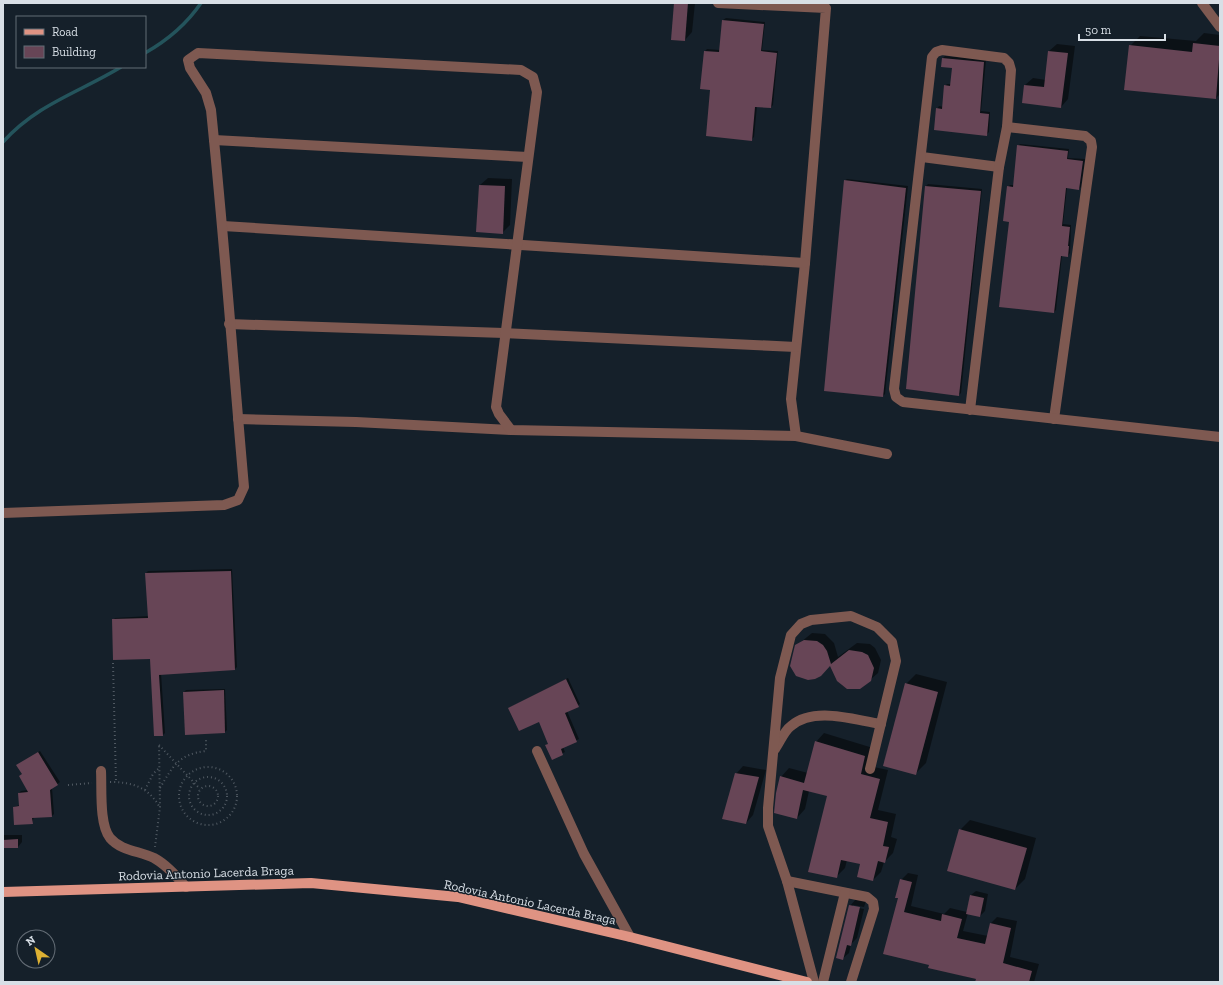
<svg xmlns="http://www.w3.org/2000/svg" width="1223" height="985" font-family="'Zilla Slab',serif">
  <style>
    .shadow { fill: #0007 }
    .lines { fill: none; stroke-linecap: round; stroke-linejoin: round }
    .stream { stroke: #24545c; stroke-width: 3.5 }
    .building { fill: #674556 }
    .path { stroke: #505962; stroke-width: 2; stroke-dasharray: 1 3; stroke-linecap: butt }
    .minor { stroke: #7e5951; stroke-width: 10 }
    .major { stroke: #df9383; stroke-width: 10 }
    .labels { text-anchor: middle; dominant-baseline: central; stroke-width: 3; stroke-linejoin: round; paint-order: stroke }
    .street-label { font-size: 13px; fill: #d8dfe6; stroke: #15202a }
  </style>
  <rect width="100%" height="100%" fill="#15202a"/>
  <!-- shadow -->
  <g class="shadow">
    <path d="M675 3H695L692 32 685 40Z"/>
    <path d="M726 18 765 22 762 50 778 51 773 105 771 107 757 106 754 137 751 140 711 89 705 51 707 49 720 50 723 20Z"/>
    <path d="M1204 33 1220 35V94L1216 98 1130 46 1140 36 1196 41Z"/>
    <path d="M1057 44 1075 46 1068 99 1061 107 1025 85 1033 78 1046 80 1049 51Z"/>
    <path d="M945 56 986 60 981 111 990 112 989 132 986 135 937 109 939 106 944 107 945 86 947 84H951L953 67 943 58Z"/>
    <path d="M1020 144 1069 149 1068 158 1085 159 1081 187 1079 189 1067 188 1063 224 1071 225 1070 253 1068 256 1062 255 1056 310 1054 312 1010 221 1008 187 1010 185H1014L1018 146Z"/>
    <path d="M488 178 512 179 510 225 502 233 480 185Z"/>
    <path d="M847 179 908 186 885 394 883 396 844 181Z"/>
    <path d="M928 184 982 189 961 393 959 395 907 388 926 186Z"/>
    <path d="M232 569 237 667 235 669 161 673 165 733 163 735 151 658 113 620 115 618 149 616 146 573 148 571Z"/>
    <path d="M812 633 825 634 834 643 838 657 857 643 870 644 875 648 881 660 878 673 870 680 847 688 842 685 830 665 796 646Z"/>
    <path d="M916 674 947 682 926 763 916 773 906 684Z"/>
    <path d="M568 678 580 704 567 711 579 739 563 747 565 752 552 759 547 745 549 743 540 721 509 708Z"/>
    <path d="M225 689 227 730 225 732 184 692 186 690Z"/>
    <path d="M824 733 873 748 869 766 888 770 878 810 896 814 891 837 897 839 893 853 884 862 881 872 873 880 861 864 847 860 845 868 836 877 828 795 809 791 805 809 797 818 781 777 789 768 808 773 816 742Z"/>
    <path d="M40 751 60 782 52 788 54 814 52 816 34 817 32 823 14 807 20 805 19 793 21 791 28 790 20 763Z"/>
    <path d="M743 766 766 770 753 815 746 823 736 774Z"/>
    <path d="M970 820 1036 838 1025 879 1015 889 960 830Z"/>
    <path d="M3 835H22V842L18 847H3Z"/>
    <path d="M908 873 918 875 911 906 944 914 950 908 967 912 971 895 976 891 988 894 985 911 980 916 968 913 963 931 988 936 990 924 997 917 1017 921 1010 957 1039 964 1034 982H987L929 967 930 964 885 953 899 897 901 880Z"/>
    <path d="M856 899 866 901 864 907 853 905V907L864 909 857 938 851 944 849 953 842 959 850 906Z"/>
  </g>
  <g class="lines">
    <!-- stream -->
    <g class="stream">
      <path d="M145 53C168 40 186 25 201 3"/>
      <path d="M3 142C37 104 80 92 121 67"/>
    </g>
  </g>
  <!-- building -->
  <g class="building">
    <path d="M674 3H688L685 41 671 40Z"/>
    <path d="M722 20 764 24 761 51 777 53 771 108 755 107 752 141 706 136 710 90 700 89 704 51 719 52Z"/>
    <path d="M1193 43 1220 46 1216 99 1124 90 1129 45 1192 52Z"/>
    <path d="M1048 51 1068 53 1061 108 1022 103 1024 85 1044 87Z"/>
    <path d="M942 58 984 62 980 113 989 114 987 136 934 130 936 108 942 109 944 85 950 86 952 68 941 67Z"/>
    <path d="M1017 145 1068 151 1067 159 1083 161 1079 190 1066 188 1062 226 1070 227 1068 246H1069L1068 257 1061 256 1054 313 999 307 1009 222 1003 221 1007 186 1013 187Z"/>
    <path d="M844 180 906 188 883 397 824 391Z"/>
    <path d="M479 185 505 186 503 234 476 232Z"/>
    <path d="M925 186 981 191 959 396 906 389Z"/>
    <path d="M231 571 235 670 159 675 163 736H154L150 659 113 660 112 619 148 618 145 573Z"/>
    <path d="M804 640 817 641 823 645 827 651 831 664 849 650 862 652 868 655 874 668 871 681 860 689H847L837 681 830 666 821 676 815 679 808 680 796 676 790 666 795 645Z"/>
    <path d="M566 679 579 707 565 713 577 742 561 749 563 755 552 760 545 745 548 744 539 722 519 731 508 708Z"/>
    <path d="M905 683 938 692 916 775 883 766Z"/>
    <path d="M224 690 225 733 185 735 183 692Z"/>
    <path d="M815 741 865 756 861 774 880 779 870 818 888 822 883 846 889 847 885 863 878 861 873 881 857 877 860 864 841 860 837 878 808 872 827 796 803 790 797 819 774 813 776 793 780 776 804 783Z"/>
    <path d="M38 752 58 785 50 790 52 817 32 818 33 824 14 825 13 807 19 806 18 793 28 792 19 776 22 774 16 765Z"/>
    <path d="M735 773 759 777 746 824 722 819Z"/>
    <path d="M959 829 1027 848 1015 890 947 871Z"/>
    <path d="M18 839V848H3V840Z"/>
    <path d="M900 879 912 882 904 912 941 921 942 914 962 919 957 938 985 944 990 923 1011 928 1003 963 1032 971 1029 982H975L976 979 928 968 929 965 883 954 898 898H895Z"/>
    <path d="M970 895 984 898 980 917 966 914Z"/>
    <path d="M849 905 860 907 851 946 847 945 843 960 836 958Z"/>
  </g>
  <g class="lines">
    <!-- path -->
    <g class="path">
      <path d="M113 663 116 782"/>
      <path d="M159 745 200 789"/>
      <circle cx="208" cy="796" r="29"/>
      <circle cx="208" cy="796" r="19"/>
      <path d="M110 782C132 782 148 787 159 806"/>
      <path d="M68 785 92 783"/>
      <circle cx="208" cy="796" r="10"/>
      <path d="M160 788C173 766 179 754 206 751V739"/>
      <path d="M145 790 153 774 159 768"/>
      <path d="M155 847 160 807 159 744"/>
    </g>
    <!-- minor -->
    <g class="minor">
      <path d="M718 3 826 8 805 263 791 399 796 436"/>
      <path d="M1202 3 1220 27"/>
      <path d="M1007 127 1085 136 1091 141 1092 147 1054 419"/>
      <path d="M214 140 528 157"/>
      <path d="M922 157 999 167"/>
      <path d="M223 226 805 263"/>
      <path d="M229 324 504 333 796 347"/>
      <path d="M970 410 999 167 1007 127 1011 70 1009 63 1004 58 942 50 936 52 932 57 894 389 896 397 903 402 1220 437"/>
      <path d="M238 419 356 422 511 430 796 436 887 454"/>
      <path d="M3 513 224 505 238 500 244 487C233 362 224 236 211 110L206 93 190 68 188 60 198 53 521 70 533 77 537 92 496 407 499 414 511 430"/>
      <path d="M775 749C780 742 784 731 791 726 814 706 854 720 881 724"/>
      <path d="M537 751 584 854 630 937"/>
      <path d="M101 771C102 789 99 824 110 838 121 851 140 851 154 858 167 865 177 877 186 887"/>
      <path d="M787 881 867 897 873 902 874 909 851 982"/>
      <path d="M814 982 787 881 768 826V808L780 678 791 635 801 624 811 620 851 616 877 627 892 642 896 661 870 769"/>
      <path d="M823 982 845 893"/>
    </g>
    <!-- major -->
    <path class="major" d="M3 892 311 883 458 897 630 937 807 982"/>
  </g>
  <g class="labels">
    <!-- street labels -->
    <g class="street-label">
      <text transform="translate(206 873) rotate(-2)">Rodovia Antonio Lacerda Braga</text>
      <text transform="translate(530 902) rotate(12)">Rodovia Antonio Lacerda Braga</text>
    </g>
  </g>
  <!-- border -->
  <rect width="1223" height="985" fill="none" stroke="#d8dfe6" stroke-width="8"/>
  <!-- legend -->
  <rect x="16" y="16" width="130" height="52" fill="#15202a" stroke="#636c75"/>
  <rect x="24" y="29" width="20" height="6" fill="#df9383" stroke="#636c75"/>
  <text x="52" y="36" font-size="12" fill="#d8dfe6">Road</text>
  <rect x="24" y="46" width="20" height="12" fill="#674556" stroke="#636c75"/>
  <text x="52" y="56" font-size="12" fill="#d8dfe6">Building</text>
  <!-- north arrow -->
  <g transform="translate(36 949) rotate(326)"><circle r="19" fill="#15202a" stroke="#636c75"/>
  <path d="M0-3L7 15L0 10L-7 15Z" fill="#ddb133"/>
  <text y="-6" font-size="11" font-weight="bold" text-anchor="middle" fill="#d8dfe6">N</text>
  </g>
  <!-- scale -->
  <path d="M1079 34v6h86v-6" fill="none" stroke="#d8dfe6" stroke-width="2"/>
  <text x="1085" y="34" font-size="12" fill="#d8dfe6" stroke="#15202a" stroke-width="3" paint-order="stroke">50 m</text>
</svg>
